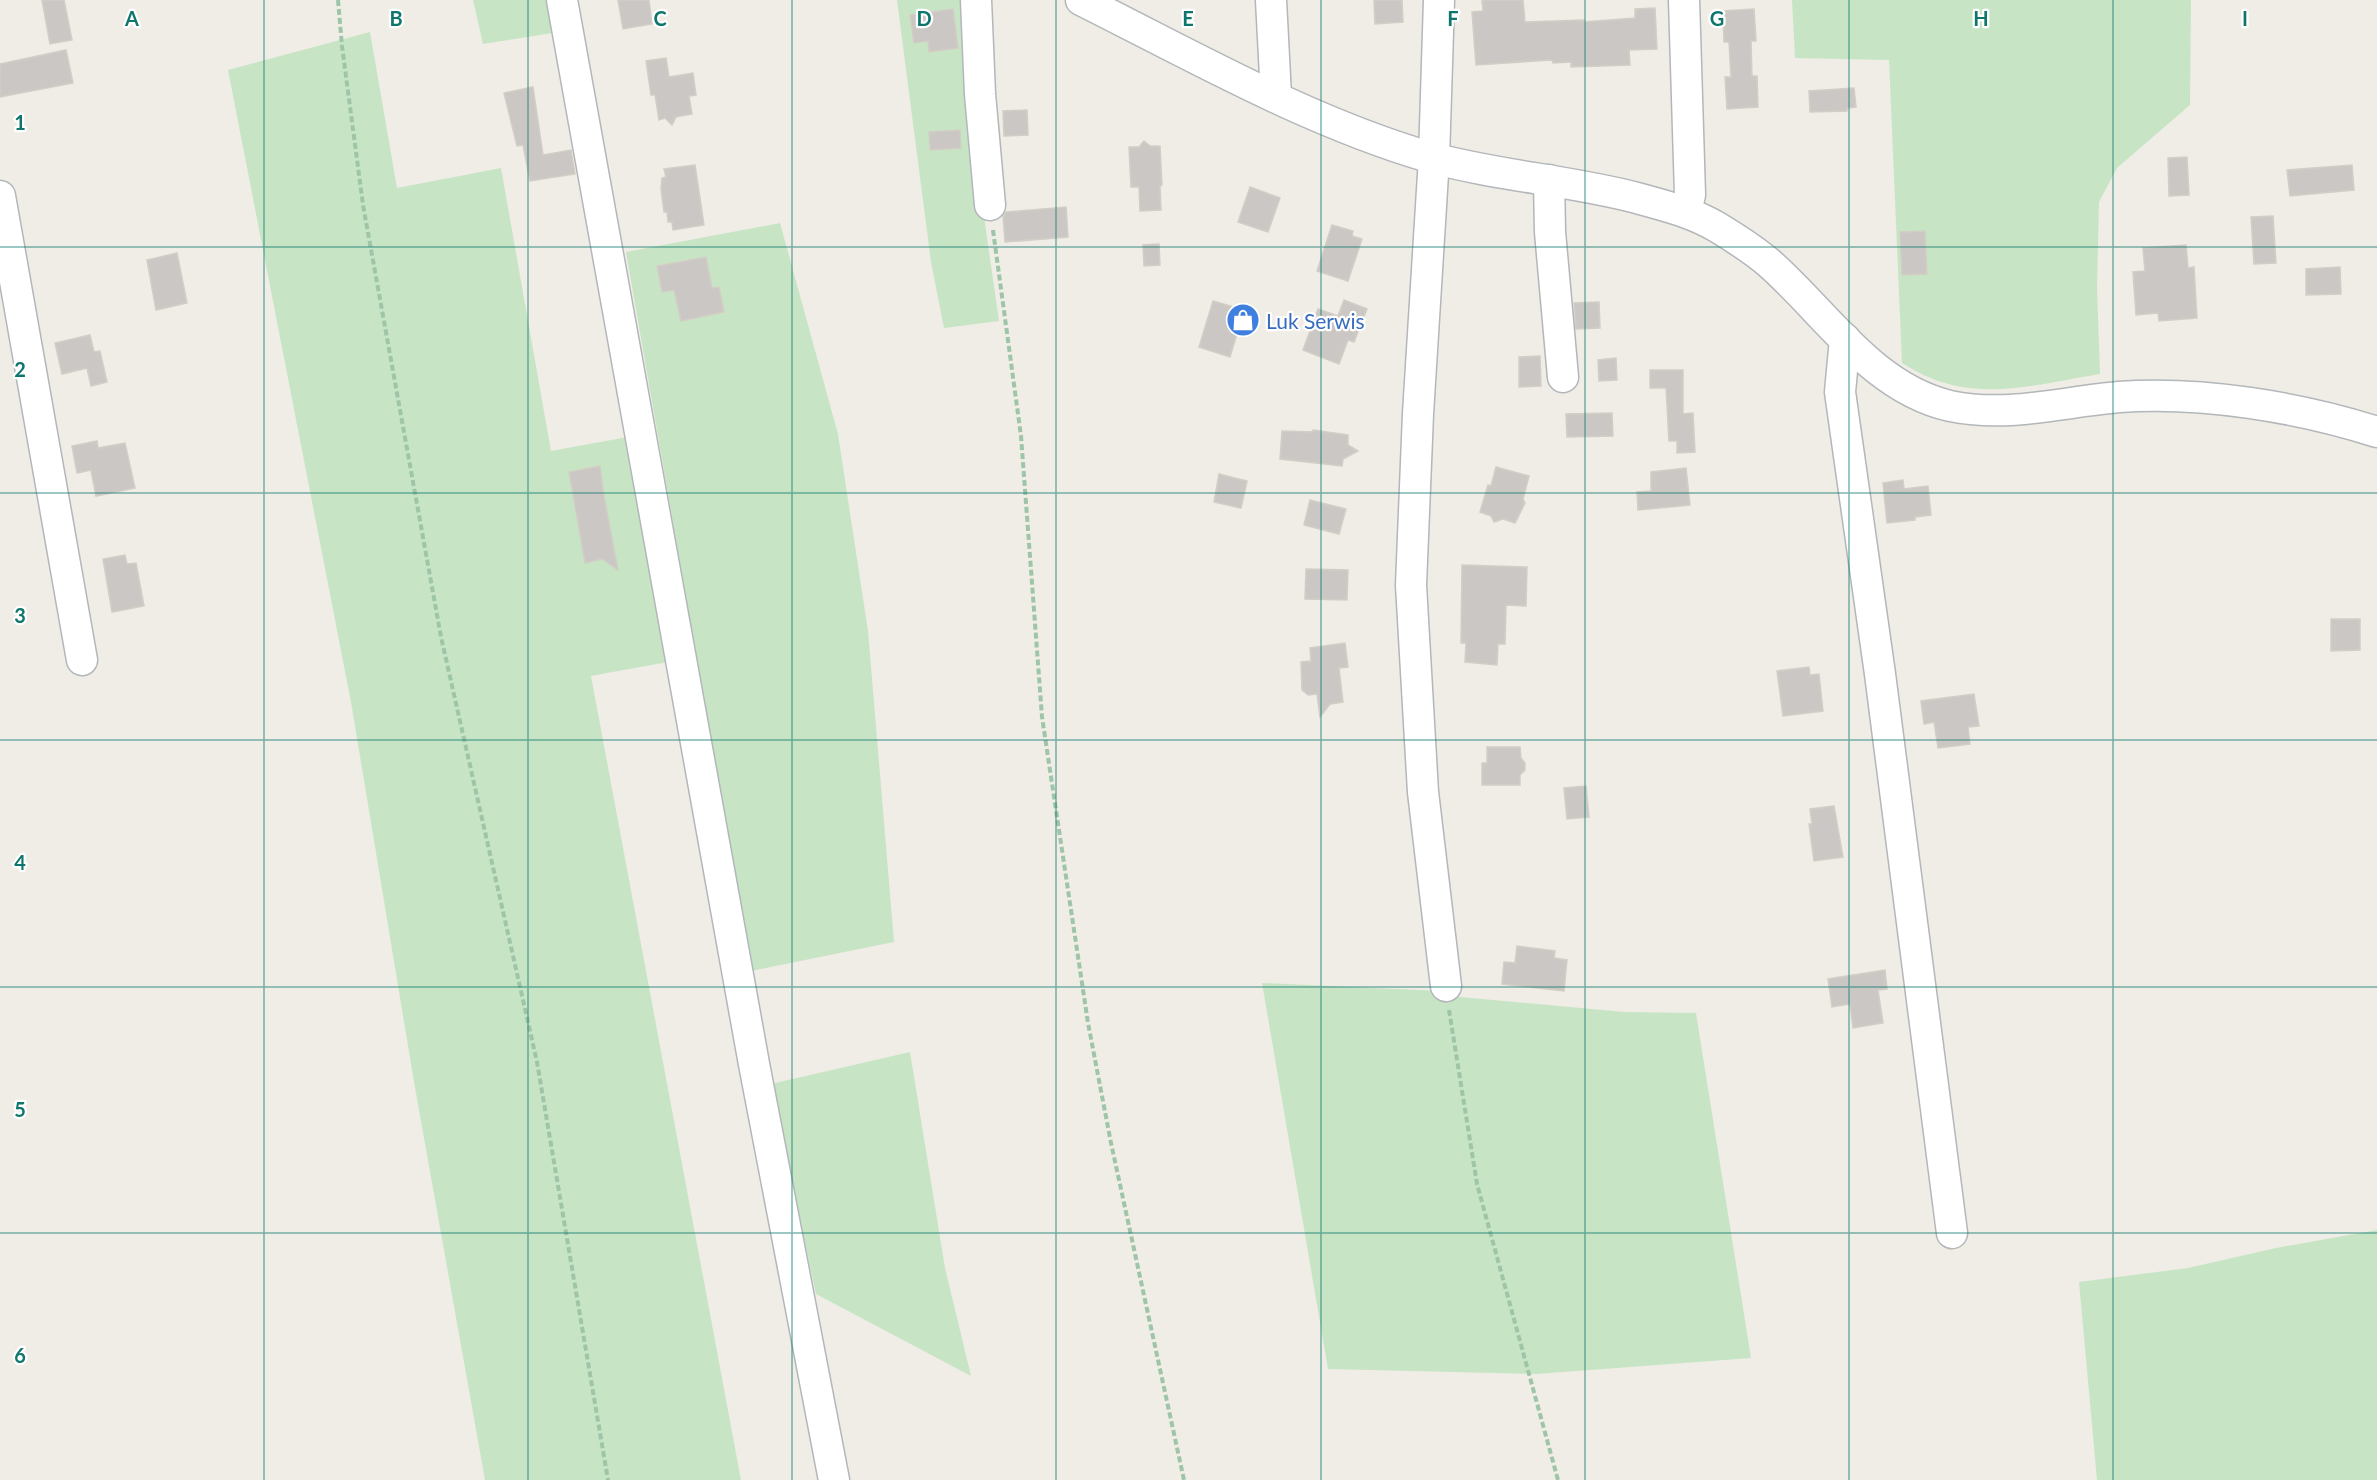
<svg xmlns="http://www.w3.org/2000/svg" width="2377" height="1480" font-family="Lato,sans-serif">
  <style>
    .green { fill: #c7e5c5 }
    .building { fill: #cbc7c4; stroke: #d3cec5; stroke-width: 1.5 }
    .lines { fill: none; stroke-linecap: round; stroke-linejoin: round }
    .minor-casing { stroke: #b3b7ba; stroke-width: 33 }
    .path { stroke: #9ec5a7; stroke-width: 4; stroke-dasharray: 6 3; stroke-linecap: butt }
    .minor { stroke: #fff; stroke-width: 30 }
    .grid { fill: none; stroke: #0f766e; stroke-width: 1.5; stroke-opacity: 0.55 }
    .labels { text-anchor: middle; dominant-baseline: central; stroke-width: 4.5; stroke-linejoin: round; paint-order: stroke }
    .shop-label { font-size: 21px; fill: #366cbe; stroke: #fff; text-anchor: start }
    .grid-label { font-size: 20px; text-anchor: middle; font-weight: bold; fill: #0f766e; stroke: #fff; stroke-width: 4.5; stroke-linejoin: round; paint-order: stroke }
  </style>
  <rect width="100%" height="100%" fill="#efede6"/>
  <!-- green -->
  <g class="green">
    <path d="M473 0H553L559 32 483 44Z"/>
    <path d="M897 0H968L982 203 999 321 944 328 931 262Z"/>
    <path d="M1792 0H2191L2190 105 2117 168 2099 202 2097 288 2100 374C2027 386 1968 406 1902 363L1889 60 1795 58Z"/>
    <path d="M370 32 397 188 501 168 551 451 633 436 673 661 591 676 741 1480H485L414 1082 351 702 228 70Z"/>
    <path d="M780 223 838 434 868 631 894 942 751 971 626 252Z"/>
    <path d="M1262 983 1441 991 1460 997 1624 1012 1696 1013 1751 1358 1536 1374 1328 1369Z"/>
    <path d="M910 1052 945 1268 971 1376 816 1294 771 1084Z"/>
    <path d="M2377 1230V1480H2097L2079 1282 2188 1268 2276 1248Z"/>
  </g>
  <!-- building -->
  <g class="building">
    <path d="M42 0H64L72 40 50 44Z"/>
    <path d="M618 0H649L652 24 623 29Z"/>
    <path d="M1374 0H1402L1403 22 1375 24Z"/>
    <path d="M1482 0H1523L1525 22 1584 20V22L1635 18V9L1655 8 1657 49 1629 50 1630 65 1571 67V62L1553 63 1552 60 1476 65 1472 12 1483 11Z"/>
    <path d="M953 9 958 48 929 52 928 41 914 43 910 15Z"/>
    <path d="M1754 9 1756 41H1751L1752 76H1757L1758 107 1727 109 1725 77H1731L1729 42H1724L1723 11Z"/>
    <path d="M66 50 73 83 0 97V64Z"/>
    <path d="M666 58 669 77 693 73 696 95 689 96 692 114 676 117 672 125 665 118 659 120 655 95H651L646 61Z"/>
    <path d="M533 87 543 155 571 150 575 174 530 181 523 145 517 146 504 93Z"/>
    <path d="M1854 88 1856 107 1847 108V111L1810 112 1809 91Z"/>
    <path d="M1027 110 1028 135 1004 136 1003 111Z"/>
    <path d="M960 130 961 148 930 150 929 132Z"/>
    <path d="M1144 141 1150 146H1160L1162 185 1160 186 1161 210 1140 211 1139 187H1131L1129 147H1139Z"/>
    <path d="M2187 157 2189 195 2169 196 2168 158Z"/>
    <path d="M695 165 704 225 673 230 672 222H668L667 212H664L661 189 662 178 666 177 664 169Z"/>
    <path d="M2352 165 2354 190 2290 196 2287 170Z"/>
    <path d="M1250 187 1280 198 1268 232 1238 222Z"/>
    <path d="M1066 207 1068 237 1005 242 1003 216 1006 212Z"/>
    <path d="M2273 216 2276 263 2254 264 2251 217Z"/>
    <path d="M1332 225 1353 231 1352 236 1362 239 1348 281 1317 271Z"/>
    <path d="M1925 231 1927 274 1902 275 1900 232Z"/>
    <path d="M1159 244 1160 265 1144 266 1143 245Z"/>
    <path d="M2186 245 2188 268 2194 267 2197 318 2159 321 2158 313 2136 315 2133 272 2145 271 2143 248Z"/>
    <path d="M177 253 187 303 156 310 147 260Z"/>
    <path d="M706 257 712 288 719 287 724 312 681 321 674 290 662 292 657 266Z"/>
    <path d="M2340 267 2341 294 2306 295V269Z"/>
    <path d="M1344 300 1367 309 1354 342 1348 340 1339 364 1303 350 1318 309 1338 316Z"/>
    <path d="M1213 301 1244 310 1230 357 1199 347Z"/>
    <path d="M1599 302 1600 328 1576 329 1574 303Z"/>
    <path d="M90 335 94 352 100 351 107 382 91 386 87 368 62 374 55 343Z"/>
    <path d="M1540 356 1541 386 1519 387V357Z"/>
    <path d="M1616 358 1617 380 1599 381 1598 360Z"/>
    <path d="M1650 370H1683V414L1693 413 1695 452 1677 453V441H1669L1666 388H1650Z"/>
    <path d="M1612 413 1613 436 1567 437 1566 414Z"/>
    <path d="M1313 430 1348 435V445L1358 451 1343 459 1342 466 1280 459 1282 431 1313 432Z"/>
    <path d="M97 441 98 448 125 443 135 488 96 496 91 470 77 473 72 446Z"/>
    <path d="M600 466 604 496 618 570 602 559 585 563 578 523 569 472Z"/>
    <path d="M1496 467 1529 476 1523 499 1525 503 1515 523 1503 519 1494 522 1491 516 1480 512 1488 485 1491 486Z"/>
    <path d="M1686 468 1690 505 1638 510 1637 492 1651 491V472Z"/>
    <path d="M1219 474 1247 481 1241 508 1214 502Z"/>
    <path d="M1903 480 1904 489 1928 486 1931 515 1915 517V520L1887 523 1883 483Z"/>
    <path d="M1310 500 1346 509 1339 534 1304 525Z"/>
    <path d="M125 555 127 564 136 563 144 606 112 612 103 559Z"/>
    <path d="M1462 565 1527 567 1526 606 1506 605 1505 644H1498L1497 665 1465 662 1466 643H1461Z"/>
    <path d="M1306 569 1348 570 1347 600 1305 599Z"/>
    <path d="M2331 619H2360V650L2331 651Z"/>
    <path d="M1345 643 1348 667 1339 668 1343 702 1330 704 1320 717 1317 694 1308 695 1302 690 1301 662 1311 661 1310 648Z"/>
    <path d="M1809 667 1810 675 1819 674 1823 711 1783 716 1777 671Z"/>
    <path d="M1974 694 1979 726 1968 727 1970 744 1938 748 1934 722 1924 724 1921 701Z"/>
    <path d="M1487 747H1520L1521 758 1525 763V770L1520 775V785H1482V763H1487Z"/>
    <path d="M1586 786 1589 817 1567 819 1564 788Z"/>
    <path d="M1834 806 1843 857 1814 861 1809 824H1812L1810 809Z"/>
    <path d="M1517 946 1555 951 1554 958 1567 960 1564 991 1502 984 1504 962 1515 963Z"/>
    <path d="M1885 970 1887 989 1878 990 1883 1023 1853 1028 1850 1004 1832 1007 1828 979Z"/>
  </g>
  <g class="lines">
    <!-- minor casing -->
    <g class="minor-casing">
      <g id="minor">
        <path d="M562 0 754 1064 834 1480"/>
        <path d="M976 0 980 94 990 205"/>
        <path d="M1081 0C1193 56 1309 122 1429 157 1497 176 1569 180 1637 198 1666 206 1691 212 1717 227 1735 238 1753 249 1769 263 1826 313 1872 388 1950 406 2007 418 2062 402 2119 397 2201 391 2299 407 2377 432"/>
        <path d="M1271 0 1276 96"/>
        <path d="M1439 0 1434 158 1418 414 1411 585 1423 792 1446 986"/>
        <path d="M1684 0 1690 195 1686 211"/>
        <path d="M1549 180 1550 232 1563 377"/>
        <path d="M0 196 82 660"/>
        <path d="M1845 339 1840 392 1880 674 1952 1233"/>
      </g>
    </g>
    <!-- path -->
    <g class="path">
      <path d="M338 0 342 46 363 205 441 637 537 1062 608 1480"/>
      <path d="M993 230 1021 436 1042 717 1088 1023 1111 1143 1184 1480"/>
      <path d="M1449 1010 1477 1184 1558 1480"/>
    </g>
    <!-- minor -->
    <use href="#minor" class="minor"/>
  </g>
  <!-- grid -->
  <path class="grid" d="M264 0V1480M528 0V1480M792 0V1480M1056 0V1480M1321 0V1480M1585 0V1480M1849 0V1480M2113 0V1480M0 247H2377M0 493H2377M0 740H2377M0 987H2377M0 1233H2377"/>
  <!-- icons -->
  <defs>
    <g id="shop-disc" transform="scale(1.725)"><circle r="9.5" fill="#3f7fe0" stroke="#fff"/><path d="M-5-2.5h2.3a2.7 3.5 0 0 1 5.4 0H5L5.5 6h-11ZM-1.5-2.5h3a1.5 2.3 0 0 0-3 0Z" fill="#fff"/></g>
  </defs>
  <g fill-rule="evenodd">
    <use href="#shop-disc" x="1243" y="320"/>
  </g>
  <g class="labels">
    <!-- shop labels -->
    <g class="shop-label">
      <text x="1266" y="320">Luk Serwis</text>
    </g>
  </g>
  <g class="grid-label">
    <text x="132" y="26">A</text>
    <text x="396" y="26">B</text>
    <text x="660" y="26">C</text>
    <text x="924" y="26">D</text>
    <text x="1188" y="26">E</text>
    <text x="1453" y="26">F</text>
    <text x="1717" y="26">G</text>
    <text x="1981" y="26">H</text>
    <text x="2245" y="26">I</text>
    <text x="20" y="130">1</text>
    <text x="20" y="377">2</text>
    <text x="20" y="623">3</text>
    <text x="20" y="870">4</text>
    <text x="20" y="1117">5</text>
    <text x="20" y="1363">6</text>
  </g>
</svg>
